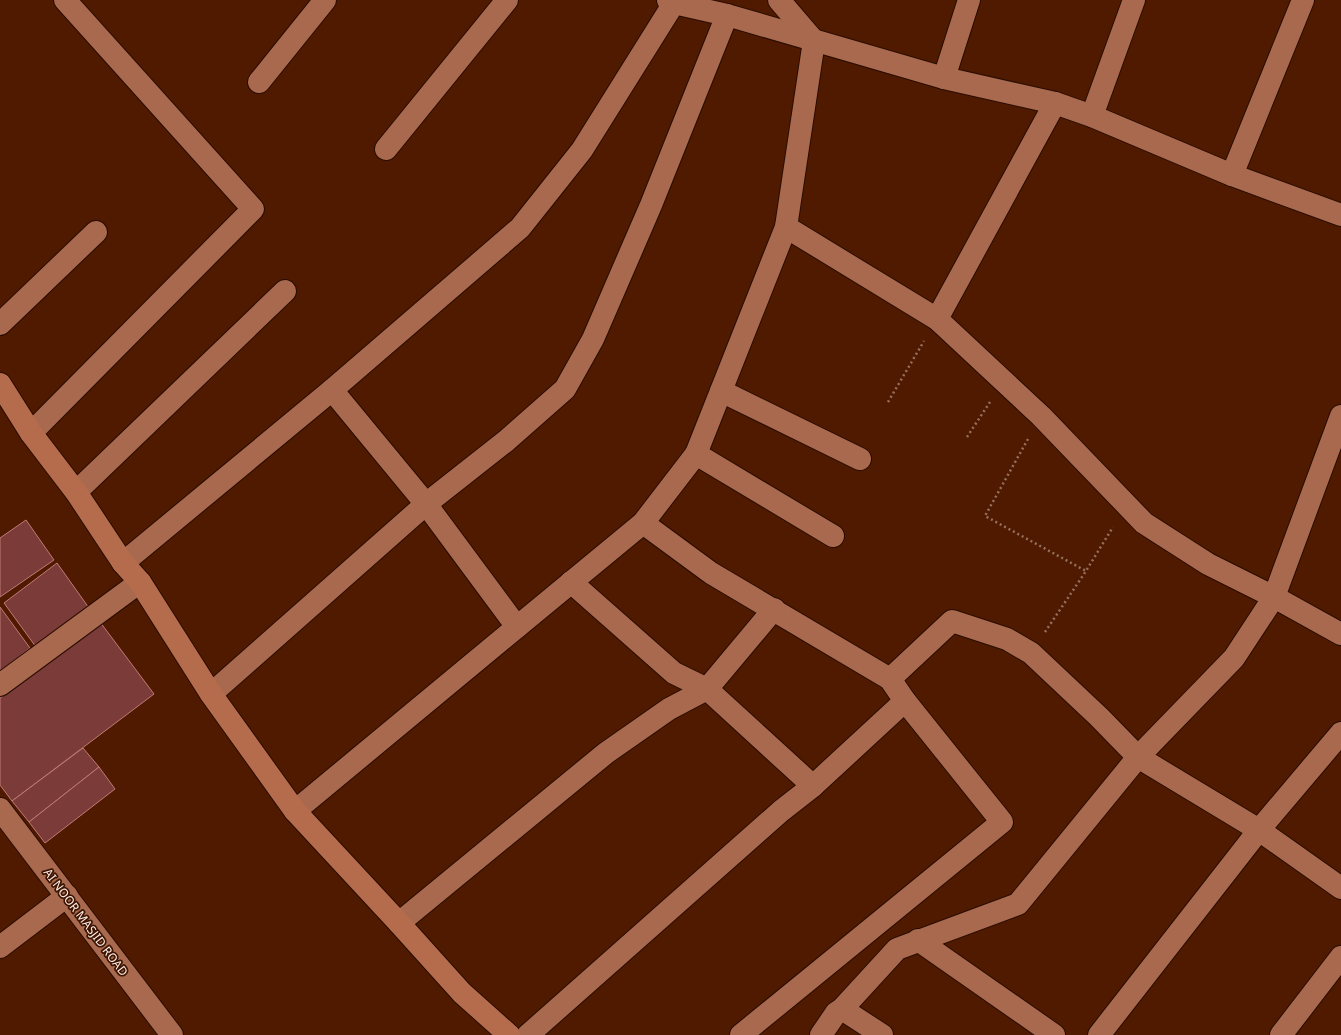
<svg xmlns="http://www.w3.org/2000/svg" width="1341" height="1035" font-family="'Noto Sans',sans-serif">
  <style>
    .building { fill: #7b3b39; stroke: #c17a76 }
    .lines { fill: none; stroke-linecap: round; stroke-linejoin: round }
    .street-casing { stroke: #290c01; stroke-width: 24 }
    .secondary-casing { stroke: #290c01; stroke-width: 24 }
    .path { stroke: #96705e; stroke-width: 2.5; stroke-dasharray: 2 3; stroke-linecap: butt }
    .street { stroke: #a8694e; stroke-width: 22 }
    .secondary { stroke: #b46c4d; stroke-width: 22 }
    .labels { text-anchor: middle; dominant-baseline: central; stroke-width: 3.5; stroke-linejoin: round; paint-order: stroke }
    .street-label { font-size: 12px; fill: #fff0ea; stroke: #3f1502 }
  </style>
  <rect width="100%" height="100%" fill="#501a00"/>
  <!-- building -->
  <g class="building">
    <path d="M26 520 54 560 0 597V538Z"/>
    <path d="M57 563 89 608 36 647 4 603Z"/>
    <path d="M0 607 30 648 0 671Z"/>
    <path d="M100 622 154 694 12 801 0 785V698Z"/>
    <path d="M83 748 99 767 29 822 12 801Z"/>
    <path d="M99 767 115 789 45 843 29 822Z"/>
  </g>
  <g class="lines">
    <!-- street casing -->
    <g class="street-casing">
      <g id="street">
        <path d="M668 0 674 3 727 15 944 78 1055 103 1092 116 1232 175 1341 215"/>
        <path d="M944 78 969 0"/>
        <path d="M259 82 325 0"/>
        <path d="M1092 116 1134 0"/>
        <path d="M386 149 507 0"/>
        <path d="M1232 175 1303 0"/>
        <path d="M786 227 937 319 1041 416 1144 523 1208 564 1274 597 1341 634"/>
        <path d="M937 319 1055 103"/>
        <path d="M0 324 96 232"/>
        <path d="M332 390 426 504 517 627"/>
        <path d="M721 391 860 459"/>
        <path d="M31 433 253 209 65 0"/>
        <path d="M696 454 833 536"/>
        <path d="M76 492 285 291"/>
        <path d="M643 523 711 573 890 679 905 701 1002 822 741 1035"/>
        <path d="M123 563 332 390 520 228 582 150 674 3"/>
        <path d="M890 679 952 621 1007 639 1031 653 1099 717 1138 757 1259 830 1341 888"/>
        <path d="M0 685 140 582"/>
        <path d="M211 694 426 504 506 441 565 389 593 339 651 205 727 15"/>
        <path d="M813 786 905 701"/>
        <path d="M0 809 172 1035"/>
        <path d="M295 811 517 627 643 523 696 454 786 227 814 41 779 0"/>
        <path d="M399 923 606 753 669 709 707 689 774 609"/>
        <path d="M918 940 1054 1035"/>
        <path d="M0 947 67 896"/>
        <path d="M842 1009 882 1035"/>
        <path d="M528 1035 781 811 813 786 707 689 674 673 571 582"/>
        <path d="M821 1035 836 1013 842 1009 897 949 1018 904 1138 757 1234 658 1274 597 1341 416"/>
        <path d="M1099 1035 1259 830 1341 733"/>
        <path d="M1281 1035 1341 957"/>
      </g>
    </g>
    <!-- secondary casing -->
    <g class="secondary-casing">
      <path id="secondary" d="M0 384 31 433 76 492 123 563 140 582 211 694 295 811 399 923 462 993 509 1035"/>
    </g>
    <!-- path -->
    <g class="path">
      <path d="M888 402 924 341"/>
      <path d="M967 437 990 402"/>
      <path d="M1028 439 985 516 1086 571"/>
      <path d="M1045 632 1086 571 1113 527"/>
    </g>
    <!-- street -->
    <use href="#street" class="street"/>
    <!-- secondary -->
    <use href="#secondary" class="secondary"/>
  </g>
  <g class="labels">
    <!-- street labels -->
    <g class="street-label">
      <text transform="translate(86 922) rotate(53)">AI NOOR MASJID ROAD</text>
    </g>
  </g>
</svg>
